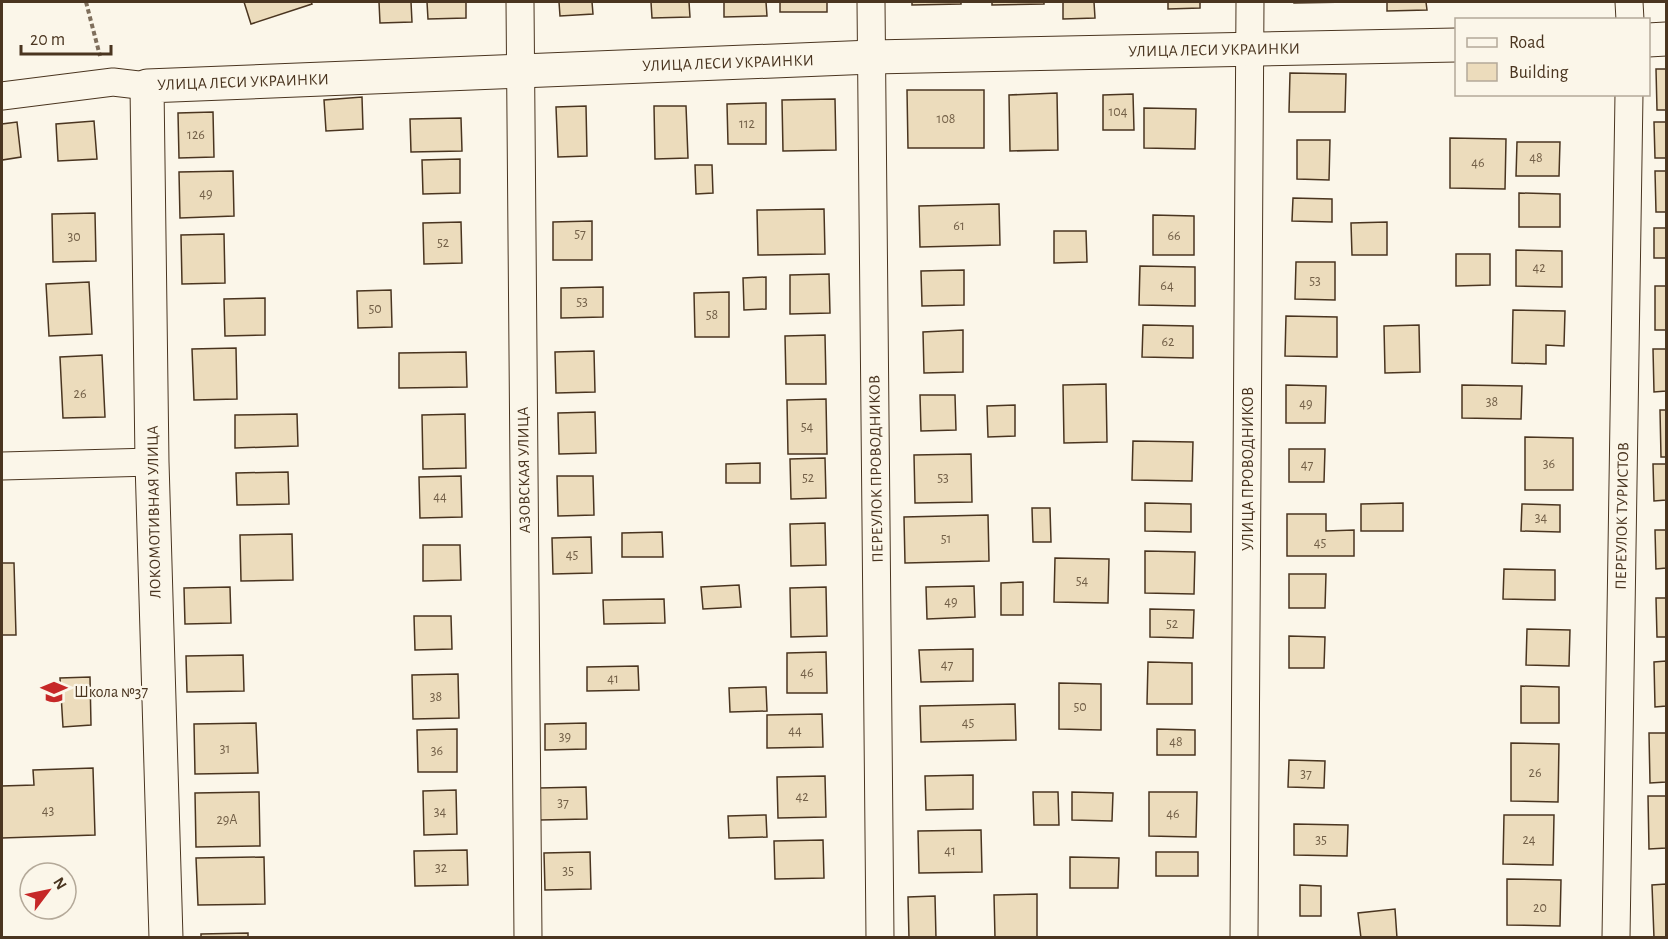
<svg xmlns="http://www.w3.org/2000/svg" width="1668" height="939" font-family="'Alegreya Sans',sans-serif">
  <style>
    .building { fill: #ecdcbc; stroke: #4a3520; stroke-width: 1.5 }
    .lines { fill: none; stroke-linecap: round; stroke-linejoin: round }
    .minor-casing { stroke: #4a3520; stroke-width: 29 }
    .secondary-casing { stroke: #4a3520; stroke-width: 35 }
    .path { stroke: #7f6f5c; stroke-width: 4; stroke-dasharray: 4.5 3; stroke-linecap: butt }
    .minor { stroke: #fbf6e9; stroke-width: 27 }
    .secondary { stroke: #fbf6e9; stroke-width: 33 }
    .labels { text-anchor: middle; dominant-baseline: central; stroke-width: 4.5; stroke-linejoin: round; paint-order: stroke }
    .number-label { font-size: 14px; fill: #725f47 }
    .street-label { font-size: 16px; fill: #4a3520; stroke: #fbf6e9 }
    .poi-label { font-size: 16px; fill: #4a3520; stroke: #fbf6e9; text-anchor: start }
  </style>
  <rect width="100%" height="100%" fill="#fbf6e9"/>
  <!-- building -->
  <g class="building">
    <path d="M244 2H311L312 4 251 24Z"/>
    <path d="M379 2H411L412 22 380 23Z"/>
    <path d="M427 2H466V18L428 19Z"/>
    <path d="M559 2H592L593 14 560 16Z"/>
    <path d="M651 2H689L690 17 652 18Z"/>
    <path d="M724 2H766L767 16 724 17Z"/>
    <rect x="780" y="2" width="47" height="10"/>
    <path d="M912 2H961V4L912 5Z"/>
    <path d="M992 2H1044V4L992 5Z"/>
    <path d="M1063 2H1094L1095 18 1063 19Z"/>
    <path d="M1168 2H1200V8L1168 9Z"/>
    <path d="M1294 2H1350L1294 3Z"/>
    <path d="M1387 2H1426L1427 10 1387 11Z"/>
    <path d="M1656 69H1666V110H1657Z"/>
    <path d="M1290 73 1346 74 1345 112H1289Z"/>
    <path d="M907 90H984V148H908Z"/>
    <path d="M1057 93 1058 150 1010 151 1009 95Z"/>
    <path d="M1133 94 1134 130H1103V95Z"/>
    <path d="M362 97 363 129 326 131 324 100Z"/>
    <path d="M835 99 836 150 783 151 782 100Z"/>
    <path d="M766 103V144H728L727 104Z"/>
    <path d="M586 106 587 156 558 157 556 107Z"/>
    <path d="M654 106H686L688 158 655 159Z"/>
    <path d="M1144 108 1196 109 1195 149 1144 148Z"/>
    <path d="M213 112 214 157 179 158 178 113Z"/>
    <path d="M461 118 462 151 411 152 410 119Z"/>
    <path d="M94 121 97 159 58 161 56 124Z"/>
    <path d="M17 122 21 157 2 160V124Z"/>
    <path d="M1654 122H1666V158H1655Z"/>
    <path d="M1450 138 1506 139 1505 189 1450 188Z"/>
    <path d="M1297 140H1330L1329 180 1297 179Z"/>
    <path d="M1517 142H1560L1559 176H1516Z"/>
    <path d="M460 159V193L423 194 422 160Z"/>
    <path d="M695 165H712L713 193 696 194Z"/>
    <path d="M233 171 234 216 180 218 179 172Z"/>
    <path d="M1655 171H1666V212H1656Z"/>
    <path d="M1519 193 1560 194V227H1519Z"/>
    <path d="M1293 198 1332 199V222L1292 221Z"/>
    <path d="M999 204 1000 245 920 247 919 206Z"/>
    <path d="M824 209 825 254 758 255 757 210Z"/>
    <path d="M95 213 96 261 53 262 52 214Z"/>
    <path d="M1153 215 1194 216V255H1153Z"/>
    <path d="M592 221V260H553V222Z"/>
    <path d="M461 222 462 263 424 264 423 223Z"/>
    <path d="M1387 222V255H1352L1351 223Z"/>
    <rect x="1654" y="228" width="12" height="30"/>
    <path d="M1054 231H1086L1087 262 1054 263Z"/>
    <path d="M224 234 225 283 182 284 181 235Z"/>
    <path d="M1516 250 1562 251V287L1516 286Z"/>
    <path d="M1456 254H1490V285L1456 286Z"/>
    <path d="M1296 262H1335V300L1295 299Z"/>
    <path d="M1140 266 1195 267V306L1139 305Z"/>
    <path d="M964 270V305L922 306 921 271Z"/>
    <path d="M829 274 830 313 790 314V275Z"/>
    <path d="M766 277V309L744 310 743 278Z"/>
    <path d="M89 282 92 334 49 336 46 284Z"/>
    <rect x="1655" y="286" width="11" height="44"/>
    <path d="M603 287V317L561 318V288Z"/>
    <path d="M391 290 392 327 358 328 357 291Z"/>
    <path d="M729 292V337H695L694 293Z"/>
    <path d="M265 298V335L225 336 224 299Z"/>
    <path d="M1513 310 1565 311 1564 346 1546 345V364L1512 363Z"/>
    <path d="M1286 316 1337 317V357L1285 356Z"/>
    <path d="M1143 325 1193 326V358L1142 357Z"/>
    <path d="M1419 325 1420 372 1385 373 1384 326Z"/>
    <path d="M963 330V372L924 373 923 332Z"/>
    <path d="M825 335 826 384H786L785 336Z"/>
    <path d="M236 348 237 399 194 400 192 349Z"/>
    <path d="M1653 349H1666V391L1654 392Z"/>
    <path d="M594 351 595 392 556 393 555 352Z"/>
    <path d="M466 352 467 387 399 388V353Z"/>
    <path d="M102 355 105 417 63 418 60 357Z"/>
    <path d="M1106 384 1107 442 1064 443 1063 385Z"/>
    <path d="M1286 385 1326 386 1325 423H1286Z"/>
    <path d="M1462 385 1522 386 1521 419 1462 418Z"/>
    <path d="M920 395H955L956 430 921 431Z"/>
    <path d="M826 399 827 454H788L787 400Z"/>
    <path d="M1015 405V436L988 437 987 406Z"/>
    <path d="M1660 410H1666V457H1661Z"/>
    <path d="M595 412 596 453 559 454 558 413Z"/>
    <path d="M297 414 298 446 235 448V415Z"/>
    <path d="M465 414 466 468 423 469 422 415Z"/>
    <path d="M1525 437 1573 438V490H1525Z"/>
    <path d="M1133 441 1193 442 1192 481 1132 480Z"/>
    <path d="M1289 449H1325L1324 482H1289Z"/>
    <path d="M971 454 972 502 915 503 914 455Z"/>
    <path d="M825 458 826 498 791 499 790 459Z"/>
    <path d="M760 463V483H726V464Z"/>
    <path d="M1653 464H1666V500L1654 501Z"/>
    <path d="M288 472 289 504 237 505 236 473Z"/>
    <path d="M461 476 462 517 420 518 419 477Z"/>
    <path d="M557 476H593L594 515 558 516Z"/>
    <path d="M1145 503 1191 504V532L1145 531Z"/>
    <path d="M1403 503V531H1361V504Z"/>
    <path d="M1522 504 1560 505V532L1521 531Z"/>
    <path d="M1032 508H1050L1051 542H1033Z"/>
    <path d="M1287 514H1326V531L1354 530V556H1287Z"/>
    <path d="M988 515 989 561 905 563 904 517Z"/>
    <path d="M825 523 826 565 791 566 790 524Z"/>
    <path d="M1655 530H1666V568L1656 569Z"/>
    <path d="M662 532 663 557H622V533Z"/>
    <path d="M292 534 293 580 241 581 240 535Z"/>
    <path d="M591 537 592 573 553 574 552 538Z"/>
    <path d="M423 545H460L461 580 423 581Z"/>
    <path d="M1145 551 1195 552 1194 594 1145 593Z"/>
    <path d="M1055 558 1109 559 1108 603 1054 602Z"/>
    <path d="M2 563H14L16 635H2Z"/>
    <path d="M1504 569 1555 570V600L1503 599Z"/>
    <path d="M1289 574H1326L1325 608H1289Z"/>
    <path d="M1023 582V615H1001V583Z"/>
    <path d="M739 585 741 607 703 609 701 587Z"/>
    <path d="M974 586 975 617 927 619 926 587Z"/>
    <path d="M230 587 231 623 185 624 184 588Z"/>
    <path d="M826 587 827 636 791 637 790 588Z"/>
    <path d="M1656 598H1666V637H1657Z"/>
    <path d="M664 599 665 623 604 624 603 600Z"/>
    <path d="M1150 609 1194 610 1193 638 1150 637Z"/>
    <path d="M414 616H451L452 649 415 650Z"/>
    <path d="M1527 629 1570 630 1569 666 1526 665Z"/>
    <path d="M1289 636 1325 637 1324 668H1289Z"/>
    <path d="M973 649V681L921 682 919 650Z"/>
    <path d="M826 652 827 693H787V653Z"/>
    <path d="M243 655 244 691 187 692 186 656Z"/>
    <path d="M1666 661V706L1655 707 1654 662Z"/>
    <path d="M1148 662 1192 663V704H1147Z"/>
    <path d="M638 666 639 690 587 691V667Z"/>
    <path d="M458 674 459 718 413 719 412 675Z"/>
    <path d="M90 677 91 725 63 727 60 678Z"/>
    <path d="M1059 683 1101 684V730L1059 729Z"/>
    <path d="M1521 686 1559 687V723H1521Z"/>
    <path d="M766 687 767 711 730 712 729 688Z"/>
    <path d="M1015 704 1016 740 921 742 920 706Z"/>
    <path d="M822 714 823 747 767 748V715Z"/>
    <path d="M256 723 258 773 195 774 194 724Z"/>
    <path d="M586 723V749L545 750V724Z"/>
    <path d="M457 729V772H418L417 730Z"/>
    <path d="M1157 729 1195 730V755H1157Z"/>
    <path d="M1649 733H1666V782L1650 783Z"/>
    <path d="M1511 743 1559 744 1558 802 1511 801Z"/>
    <path d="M1289 760 1325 761 1324 788 1288 787Z"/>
    <path d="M93 768 95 835 2 838V786L34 785 33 770Z"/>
    <path d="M973 775V809L926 810 925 776Z"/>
    <path d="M825 776 826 817 778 818 777 777Z"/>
    <path d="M586 787 587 819 540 820 539 788Z"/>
    <path d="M456 790 457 834 424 835 423 791Z"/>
    <path d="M259 792 260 846 196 847 195 793Z"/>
    <path d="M1033 792H1058L1059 825H1034Z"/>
    <path d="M1072 792 1113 793 1112 821 1072 820Z"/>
    <path d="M1149 792H1197L1196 837 1149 836Z"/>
    <path d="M1648 796H1666V848L1649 849Z"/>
    <path d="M766 815 767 837 729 838 728 816Z"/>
    <path d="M1504 815H1554L1553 865 1503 864Z"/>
    <path d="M1294 824 1348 825 1347 856 1294 855Z"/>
    <path d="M981 830 982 872 919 873 918 831Z"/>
    <path d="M823 840 824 878 775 879 774 841Z"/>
    <path d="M467 850 468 885 415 886 414 851Z"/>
    <path d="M590 852 591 889 545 890 544 853Z"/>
    <rect x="1156" y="852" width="42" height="24"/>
    <path d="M264 857 265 904 198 905 196 858Z"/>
    <path d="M1070 857 1119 858 1118 888H1070Z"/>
    <path d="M1507 879 1561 880 1560 926 1507 925Z"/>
    <path d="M1666 884V938H1654L1652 885Z"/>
    <path d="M1300 885 1321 886V916H1300Z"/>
    <path d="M1037 894V938H995L994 895Z"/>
    <path d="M935 896 936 938H909L908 897Z"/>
    <path d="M1395 909 1397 938H1361L1358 913Z"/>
    <path d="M248 933V938H201V934Z"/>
  </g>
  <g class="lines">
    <!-- minor casing -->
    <g class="minor-casing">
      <g id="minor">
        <path d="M520 2 528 938"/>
        <path d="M871 2 880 938"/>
        <path d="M1629 2 1630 20"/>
        <path d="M2 96 113 82 147 86"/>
        <path d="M2 466 152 462"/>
        <path d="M1244 938 1250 2"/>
        <path d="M1616 938 1629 94"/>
      </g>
    </g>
    <!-- secondary casing -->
    <g class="secondary-casing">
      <g id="secondary">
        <path d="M1648 40 1666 39"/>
        <path d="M166 938 152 462 147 86 872 57 1456 45"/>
      </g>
    </g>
    <!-- path -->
    <path class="path" d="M86 2 100 56"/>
    <!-- minor -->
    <use href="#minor" class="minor"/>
    <!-- secondary -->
    <use href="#secondary" class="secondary"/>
  </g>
  <!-- icons -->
  <defs>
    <g id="school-bare" transform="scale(2.07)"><path d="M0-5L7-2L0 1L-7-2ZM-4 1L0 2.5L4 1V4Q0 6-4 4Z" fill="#c62828" stroke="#fbf6e9" stroke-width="2.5" paint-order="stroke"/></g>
  </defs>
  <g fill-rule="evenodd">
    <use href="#school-bare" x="54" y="692"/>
  </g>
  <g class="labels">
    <!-- number labels -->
    <g class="number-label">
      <text x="1118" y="112">104</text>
      <text x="946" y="119">108</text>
      <text x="747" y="124">112</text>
      <text x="196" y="135">126</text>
      <text x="1536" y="158">48</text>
      <text x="1478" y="163">46</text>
      <text x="206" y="194">49</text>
      <text x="959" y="226">61</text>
      <text x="580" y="234">57</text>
      <text x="1174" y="236">66</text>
      <text x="74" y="237">30</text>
      <text x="443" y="243">52</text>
      <text x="1539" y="268">42</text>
      <text x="1315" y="281">53</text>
      <text x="1167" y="286">64</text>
      <text x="582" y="302">53</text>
      <text x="375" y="309">50</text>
      <text x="712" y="315">58</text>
      <text x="1168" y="342">62</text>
      <text x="80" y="394">26</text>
      <text x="1492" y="402">38</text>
      <text x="1306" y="404">49</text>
      <text x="807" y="427">54</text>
      <text x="1549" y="464">36</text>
      <text x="1307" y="465">47</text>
      <text x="808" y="478">52</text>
      <text x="943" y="478">53</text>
      <text x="440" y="497">44</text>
      <text x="1541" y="518">34</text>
      <text x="946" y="539">51</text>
      <text x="1320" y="543">45</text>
      <text x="572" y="555">45</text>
      <text x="1082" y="581">54</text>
      <text x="951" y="602">49</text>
      <text x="1172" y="624">52</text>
      <text x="947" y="665">47</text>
      <text x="807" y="673">46</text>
      <text x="613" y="679">41</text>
      <text x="436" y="697">38</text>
      <text x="1080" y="707">50</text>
      <text x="968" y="723">45</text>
      <text x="795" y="731">44</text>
      <text x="565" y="737">39</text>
      <text x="1176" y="742">48</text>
      <text x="225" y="749">31</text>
      <text x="437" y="751">36</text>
      <text x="1535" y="773">26</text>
      <text x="1306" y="774">37</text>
      <text x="802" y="797">42</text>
      <text x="563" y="803">37</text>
      <text x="48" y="811">43</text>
      <text x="440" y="812">34</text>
      <text x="1173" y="814">46</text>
      <text x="227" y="820">29А</text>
      <text x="1321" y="840">35</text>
      <text x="1529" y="840">24</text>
      <text x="950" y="851">41</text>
      <text x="441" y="868">32</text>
      <text x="568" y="871">35</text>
      <text x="1540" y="908">20</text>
    </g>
    <!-- street labels -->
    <g class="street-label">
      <text transform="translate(1214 50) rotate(-1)">УЛИЦА ЛЕСИ УКРАИНКИ</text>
      <text transform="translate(728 63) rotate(-2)">УЛИЦА ЛЕСИ УКРАИНКИ</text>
      <text transform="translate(243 82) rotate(-2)">УЛИЦА ЛЕСИ УКРАИНКИ</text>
      <text transform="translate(876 469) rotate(-91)">ПЕРЕУЛОК ПРОВОДНИКОВ</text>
      <text transform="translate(1248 469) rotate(-90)">УЛИЦА ПРОВОДНИКОВ</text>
      <text transform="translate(524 470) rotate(-91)">АЗОВСКАЯ УЛИЦА</text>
      <text transform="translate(154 512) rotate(-91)">ЛОКОМОТИВНАЯ УЛИЦА</text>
      <text transform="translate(1622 516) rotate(-89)">ПЕРЕУЛОК ТУРИСТОВ</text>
    </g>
    <!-- poi labels -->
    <g class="poi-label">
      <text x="74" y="692">Школа №37</text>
    </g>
  </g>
  <!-- border -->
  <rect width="1668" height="939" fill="none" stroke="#4a3520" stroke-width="6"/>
  <!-- legend -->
  <rect x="1455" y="18" width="195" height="78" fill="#fbf6e9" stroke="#b4a999" stroke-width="1.5"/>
  <rect x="1467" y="38" width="30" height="9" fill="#fbf6e9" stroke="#b4a999" stroke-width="1.5"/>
  <text x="1509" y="48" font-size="18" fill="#4a3520">Road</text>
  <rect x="1467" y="63" width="30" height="18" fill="#ecdcbc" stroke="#b4a999" stroke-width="1.5"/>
  <text x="1509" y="78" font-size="18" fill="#4a3520">Building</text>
  <!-- north arrow -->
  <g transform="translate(48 891) rotate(58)"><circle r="28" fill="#fbf6e9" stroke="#b4a999" stroke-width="1.5"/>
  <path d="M0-4.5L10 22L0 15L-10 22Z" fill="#c62828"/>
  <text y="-9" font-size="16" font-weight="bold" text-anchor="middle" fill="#4a3520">N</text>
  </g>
  <!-- scale -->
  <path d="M21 45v9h90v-9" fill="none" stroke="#4a3520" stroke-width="3"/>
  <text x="30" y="45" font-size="18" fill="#4a3520" stroke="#fbf6e9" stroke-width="4.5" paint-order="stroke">20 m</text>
</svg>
